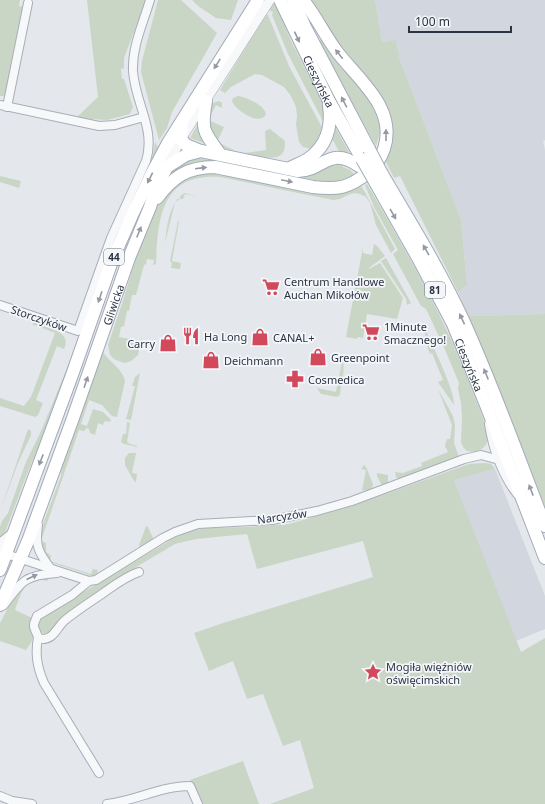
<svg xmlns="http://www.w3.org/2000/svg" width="545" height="804" font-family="'Noto Sans',sans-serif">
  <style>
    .built { fill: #d2d6de }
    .green { fill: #c9d6c5 }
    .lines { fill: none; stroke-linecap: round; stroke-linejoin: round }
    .minor-casing { stroke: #a9aeb7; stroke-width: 10 }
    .tertiary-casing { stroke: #a9aeb7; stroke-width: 10 }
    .primary-casing { stroke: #a3abb8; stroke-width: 14 }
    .minor { stroke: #f7f8fa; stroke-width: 8 }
    .tertiary { stroke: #f7f8fa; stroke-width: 9 }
    .primary { stroke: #fff; stroke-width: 12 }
    .primary-bridge-casing { stroke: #a3abb8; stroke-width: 14; stroke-linecap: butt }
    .primary-bridge { stroke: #fff; stroke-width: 12 }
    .oneway { fill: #959aa2 }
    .oneway2 { fill: #9196a0 }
    .labels { text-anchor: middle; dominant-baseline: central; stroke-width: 3.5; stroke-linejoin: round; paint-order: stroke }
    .shield { fill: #f4f6f9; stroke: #676e7b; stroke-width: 1 }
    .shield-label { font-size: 10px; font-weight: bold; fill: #2b3445 }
    .street-label { font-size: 11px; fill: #2b3445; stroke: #f4f6f9 }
    .poi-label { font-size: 11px; fill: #2b3445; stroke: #f4f6f9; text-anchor: start }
  </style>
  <rect width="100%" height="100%" fill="#e4e7ec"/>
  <!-- built -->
  <g class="built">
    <path d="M375 0H545V140L543 141 545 150V314L468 316 458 292 467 283 461 220 400 60 396 40 382 42Z"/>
    <path d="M495 469 545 596V629L516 641 454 480Z"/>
  </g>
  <!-- green -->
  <g class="green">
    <path d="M0 0H20L19 6 24 7 6 96H0Z"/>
    <path d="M87 0H146L124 58V68L121 69 122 79H124L133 107 130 114 107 120 76 118 98 97Z"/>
    <path d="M158 0H181L217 33 172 112 167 128 159 140 141 72 142 61Z"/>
    <path d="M192 0H238L231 20 216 18 198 6Z"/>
    <path d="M309 0H375L382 42 396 40 400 60 461 220 467 284 458 292 400 176 394 178 384 158 391 127 355 68Z"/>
    <path d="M273 4H276L291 41 322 102 326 113V127L288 54 272 15 273 12 269 10Z"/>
    <path d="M266 14 268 15 289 66 325 133 312 149 303 147 299 142 296 125 297 117 296 107 291 96 284 87 262 75 255 74 231 87 225 93 220 90Z"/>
    <path d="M322 39 375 104 381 129 376 146 319 41Z"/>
    <path d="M238 96C246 97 264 105 266 114 260 127 235 110 232 101L233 98Z"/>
    <path d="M219 101 222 103V108L216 105 208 120 224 127 217 142 236 151C231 150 225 149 221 147 205 138 202 119 210 104Z"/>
    <path d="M199 122 209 145 190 138Z"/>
    <path d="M334 127H335L350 154 340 153 331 137Z"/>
    <path d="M270 129 285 141C285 144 285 147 284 150 280 164 255 155 245 153L266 150 265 131Z"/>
    <path d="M155 143H156L157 146 160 148 41 441 28 471 4 535 0 540V527L2 521 8 513 26 462 42 429 81 334 113 240 152 159Z"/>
    <path d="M202 156 280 173 333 161 341 162 343 167 350 170 355 175 334 182 179 170 168 177C174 161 187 161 202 156Z"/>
    <path d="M210 173 347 191 361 186 362 187 395 249 391 253 376 225 370 203 366 197 360 194 355 193 350 194 340 199 333 200 220 177C161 173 158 218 156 264L153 265 154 260 147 259 146 264 144 265 136 295H132L129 311H127L124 326 121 327 119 337 140 341 142 336 138 355 131 361 125 363 121 362 114 359 110 355 108 345 123 301 137 253 155 210 166 192 188 175Z"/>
    <path d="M0 176 21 181 19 188 0 182Z"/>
    <path d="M367 184C396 234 426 285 450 337 464 369 477 402 489 434 489 443 484 449 476 452L467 451 463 447 461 442 462 417 461 403 458 389 459 383 443 345 426 309 421 306 393 254 398 250 374 207 365 185Z"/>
    <path d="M185 193 196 196 185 194 183 199H180L175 202 165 243C167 227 168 213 177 199H180V197H179Z"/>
    <path d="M178 221H179L172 261 181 263 180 269 171 268 172 263 170 261Z"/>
    <path d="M374 244 378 247 385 256 370 267 369 269 380 263 403 298 397 319 367 314 363 338 358 337 357 339 346 337 363 247V253L372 255Z"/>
    <path d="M386 258 411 303 407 305 406 299 381 261Z"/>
    <path d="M545 314V511L468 316Z"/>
    <path d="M36 322 54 328V330C63 333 69 339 64 349L57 346 36 400 43 403 38 415 35 417 0 406V398L24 406 31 397 55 333 32 324Z"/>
    <path d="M422 330 426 331C432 345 455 390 454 405L438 382 443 380 432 353 430 354 427 346 429 345 424 331 419 332Z"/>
    <path d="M103 352C110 363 122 368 125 381L117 417 112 416 102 405 89 400 81 424 87 426 93 409 103 412 111 420 110 422 105 421 103 425 98 423 95 435 90 433 89 429 87 428 84 431 79 430 41 541 46 543V552L51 556 50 561 91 574 93 569 98 570 97 574 93 576 50 562C43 555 38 543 40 532L61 476 62 462Z"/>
    <path d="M343 357C343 364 346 377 339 382L341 385 340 395 337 397 321 394 317 388 336 392Z"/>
    <path d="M140 373 131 420 126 419 135 386H132L135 377Z"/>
    <path d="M438 389 453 416 455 426 454 443 459 457 399 479 396 477 395 472 403 473 422 466 421 463 448 452 445 446 447 439H450L452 425Z"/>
    <path d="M127 422 130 423 127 442 130 444 137 446V447L124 444 121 442 123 434H126Z"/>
    <path d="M28 429 31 431V435L18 463 0 512Z"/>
    <path d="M129 453H136L132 473 137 474 136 482 134 481 125 465V458Z"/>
    <path d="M485 463 491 464 495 469 454 480 521 652 545 638V804H270L314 788 300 740 283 746 263 694 247 699 233 661 209 671 194 633 223 623 373 577 363 541 257 569 247 534 196 539 175 544 138 566 69 613 50 633 44 634 37 628 39 620 85 591 176 537 194 530 208 528 248 527 289 524 352 506 469 464Z"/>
    <path d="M364 465 366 467 373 484 372 488 368 491 362 490 366 470 361 469Z"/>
    <path d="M377 473 388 475V482L385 485 381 484 377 476Z"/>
    <path d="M146 526 148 527 153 538 151 541 140 548 139 545Z"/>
    <path d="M49 577 47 581C25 575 21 594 15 610L32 618 30 627 33 637 32 641 26 650 0 641V623L15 595 29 581Z"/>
    <path d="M243 761 259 804H202L190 780Z"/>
  </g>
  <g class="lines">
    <!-- minor casing -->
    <g class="minor-casing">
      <g id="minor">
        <path d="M0 105 99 126 115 125 144 117"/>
        <path d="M7 107 28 3"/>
        <path d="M0 305 78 331 111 238 146 161C156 129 135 103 133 71 132 46 143 24 150 0"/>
        <path d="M489 424C493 449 501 473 517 494"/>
        <path d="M38 525C35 546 38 552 51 569"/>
        <path d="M0 543 12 533"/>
        <path d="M0 549 3 550 6 554 89 581"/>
        <path d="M139 572C124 577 112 587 99 596 87 604 75 612 64 621 56 629 53 640 41 639L38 637 34 627V624L37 616 72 595 89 581 96 580 163 538 175 532 198 524 272 520 317 511 352 501 464 459 481 455 499 460"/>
        <path d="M4 605C22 580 26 575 57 573"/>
        <path d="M38 637C35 654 37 667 44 683L99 773"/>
        <path d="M0 796 12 801 32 804"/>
        <path d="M107 804C135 801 161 786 190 786L198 804"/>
      </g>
    </g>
    <!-- tertiary casing -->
    <g class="tertiary-casing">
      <path id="tertiary" d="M167 167 181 139 270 0"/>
    </g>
    <!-- primary casing -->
    <g class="primary-casing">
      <g id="primary">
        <path id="s1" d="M280 0 329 101 362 159"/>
        <path d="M293 0 305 27 369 149"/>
        <path d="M206 101C201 130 203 131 220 154"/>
        <path d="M182 122 181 139 186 145 201 151 298 171C325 170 329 145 359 166"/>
        <path d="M288 169C295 165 302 163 308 159 327 146 332 126 329 105"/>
        <path d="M382 174C410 222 440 270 463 320 494 388 518 457 545 526"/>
        <path id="s2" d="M374 180 418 258 453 324 486 405 545 558"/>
        <path d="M157 198C173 177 187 167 215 167L313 187C338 190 349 188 369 172 376 166 381 157 384 149 397 109 360 81 338 53 325 36 316 16 303 0"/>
        <path d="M0 570 72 375 112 261 132 215 151 175 168 143 258 0"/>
        <path id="s3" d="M0 605 28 541 73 418 129 258 150 207 156 187 167 167 186 155 201 151"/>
      </g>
    </g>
    <!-- minor -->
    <use href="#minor" class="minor"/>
    <!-- tertiary -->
    <use href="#tertiary" class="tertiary"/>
    <!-- primary -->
    <use href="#primary" class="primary"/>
    <!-- primary-bridge casing -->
    <g class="primary-bridge-casing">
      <g id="primary-bridge">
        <path d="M369 149 382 174"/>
        <path d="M362 159 374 180"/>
      </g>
    </g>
    <!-- primary-bridge -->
    <use href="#primary-bridge" class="primary-bridge"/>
  </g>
  <!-- one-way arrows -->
  <defs><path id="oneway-solid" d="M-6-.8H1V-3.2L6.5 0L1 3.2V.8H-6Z"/></defs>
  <g class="oneway">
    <use href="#oneway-solid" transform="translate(297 37) rotate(65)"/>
    <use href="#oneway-solid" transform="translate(339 54) rotate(-128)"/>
    <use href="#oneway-solid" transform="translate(217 64) rotate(122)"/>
    <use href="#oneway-solid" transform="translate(344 102) rotate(-118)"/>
    <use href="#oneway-solid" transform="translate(386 135) rotate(-90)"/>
    <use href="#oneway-solid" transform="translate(201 168) rotate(-7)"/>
    <use href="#oneway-solid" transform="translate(150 178) rotate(116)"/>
    <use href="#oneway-solid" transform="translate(287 181) rotate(12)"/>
    <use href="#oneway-solid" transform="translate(393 214) rotate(60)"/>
    <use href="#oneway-solid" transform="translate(139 232) rotate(-68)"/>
    <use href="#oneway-solid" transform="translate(426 250) rotate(-120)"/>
    <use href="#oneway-solid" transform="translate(100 297) rotate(109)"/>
    <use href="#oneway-solid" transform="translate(462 319) rotate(-115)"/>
    <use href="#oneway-solid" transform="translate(486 374) rotate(-112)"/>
    <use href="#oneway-solid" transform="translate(86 382) rotate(-71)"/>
    <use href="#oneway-solid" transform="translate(41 460) rotate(111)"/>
    <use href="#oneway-solid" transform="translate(531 490) rotate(-111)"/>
  </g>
  <use class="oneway2" href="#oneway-solid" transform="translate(32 577) rotate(-24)"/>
  <!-- icons -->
  <defs>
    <g id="supermarket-bare" transform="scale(1.38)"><path d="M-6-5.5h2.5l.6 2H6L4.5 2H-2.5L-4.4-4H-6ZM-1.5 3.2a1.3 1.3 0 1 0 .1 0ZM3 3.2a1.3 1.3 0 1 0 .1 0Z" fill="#d1495b" stroke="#f4f6f9" stroke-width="2.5" paint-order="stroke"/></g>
    <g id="restaurant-bare" transform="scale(1.38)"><path d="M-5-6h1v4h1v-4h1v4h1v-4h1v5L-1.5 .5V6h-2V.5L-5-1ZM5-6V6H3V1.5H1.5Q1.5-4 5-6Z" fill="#d1495b" stroke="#f4f6f9" stroke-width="2.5" paint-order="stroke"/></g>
    <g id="shop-bare" transform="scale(1.38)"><path d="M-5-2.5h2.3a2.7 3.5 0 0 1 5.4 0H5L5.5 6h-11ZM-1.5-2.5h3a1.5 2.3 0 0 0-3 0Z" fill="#d1495b" stroke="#f4f6f9" stroke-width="2.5" paint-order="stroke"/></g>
    <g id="pharmacy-bare" transform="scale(1.38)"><path d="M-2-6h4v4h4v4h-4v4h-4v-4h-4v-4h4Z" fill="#d1495b" stroke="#f4f6f9" stroke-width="2.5" paint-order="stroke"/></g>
    <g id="sight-bare" transform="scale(1.38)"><path d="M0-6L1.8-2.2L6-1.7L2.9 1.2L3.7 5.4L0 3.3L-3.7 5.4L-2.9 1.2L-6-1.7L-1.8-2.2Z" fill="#d1495b" stroke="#f4f6f9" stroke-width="2.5" paint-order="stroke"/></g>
  </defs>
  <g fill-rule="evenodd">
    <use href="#supermarket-bare" x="271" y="287"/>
    <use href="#supermarket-bare" x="371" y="332"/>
    <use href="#restaurant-bare" x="191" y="336"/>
    <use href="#shop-bare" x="260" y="337"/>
    <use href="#shop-bare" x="168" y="343"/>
    <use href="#shop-bare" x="318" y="357"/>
    <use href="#shop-bare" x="211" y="360"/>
    <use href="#pharmacy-bare" x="295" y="379"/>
    <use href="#sight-bare" x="373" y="672"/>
  </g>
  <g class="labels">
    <!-- shield labels -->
    <g class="shield">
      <rect x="104" y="249" width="20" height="16" rx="3"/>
      <rect x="425" y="282" width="20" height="16" rx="3"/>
    </g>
    <g class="shield-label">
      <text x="114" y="257">44</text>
      <text x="435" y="290">81</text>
    </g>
    <!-- street labels -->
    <g class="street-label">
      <text stroke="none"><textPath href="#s1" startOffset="90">Cieszyńska</textPath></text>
      <text stroke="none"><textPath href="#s3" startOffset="321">Gliwicka</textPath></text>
      <text transform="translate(39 318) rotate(19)">Storczyków</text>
      <text stroke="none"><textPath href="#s2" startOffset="208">Cieszyńska</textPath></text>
      <text transform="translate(282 516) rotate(-8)">Narcyzów</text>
    </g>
    <!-- poi labels -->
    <g class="poi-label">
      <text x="284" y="281">Centrum Handlowe<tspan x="284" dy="13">Auchan Mikołów</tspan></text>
      <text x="384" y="326">1Minute<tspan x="384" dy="13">Smacznego!</tspan></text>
      <text x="204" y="336">Ha Long</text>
      <text x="273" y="337">CANAL+</text>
      <text x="155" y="343" text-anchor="end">Carry</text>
      <text x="331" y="357">Greenpoint</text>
      <text x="224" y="360">Deichmann</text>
      <text x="308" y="379">Cosmedica</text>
      <text x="386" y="666">Mogiła więźniów<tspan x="386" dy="13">oświęcimskich</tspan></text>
    </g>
  </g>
  <!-- scale -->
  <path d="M409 26v6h102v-6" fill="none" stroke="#2b3445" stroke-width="2"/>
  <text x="415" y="26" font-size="12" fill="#2b3445" stroke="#f4f6f9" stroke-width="3" paint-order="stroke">100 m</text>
</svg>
